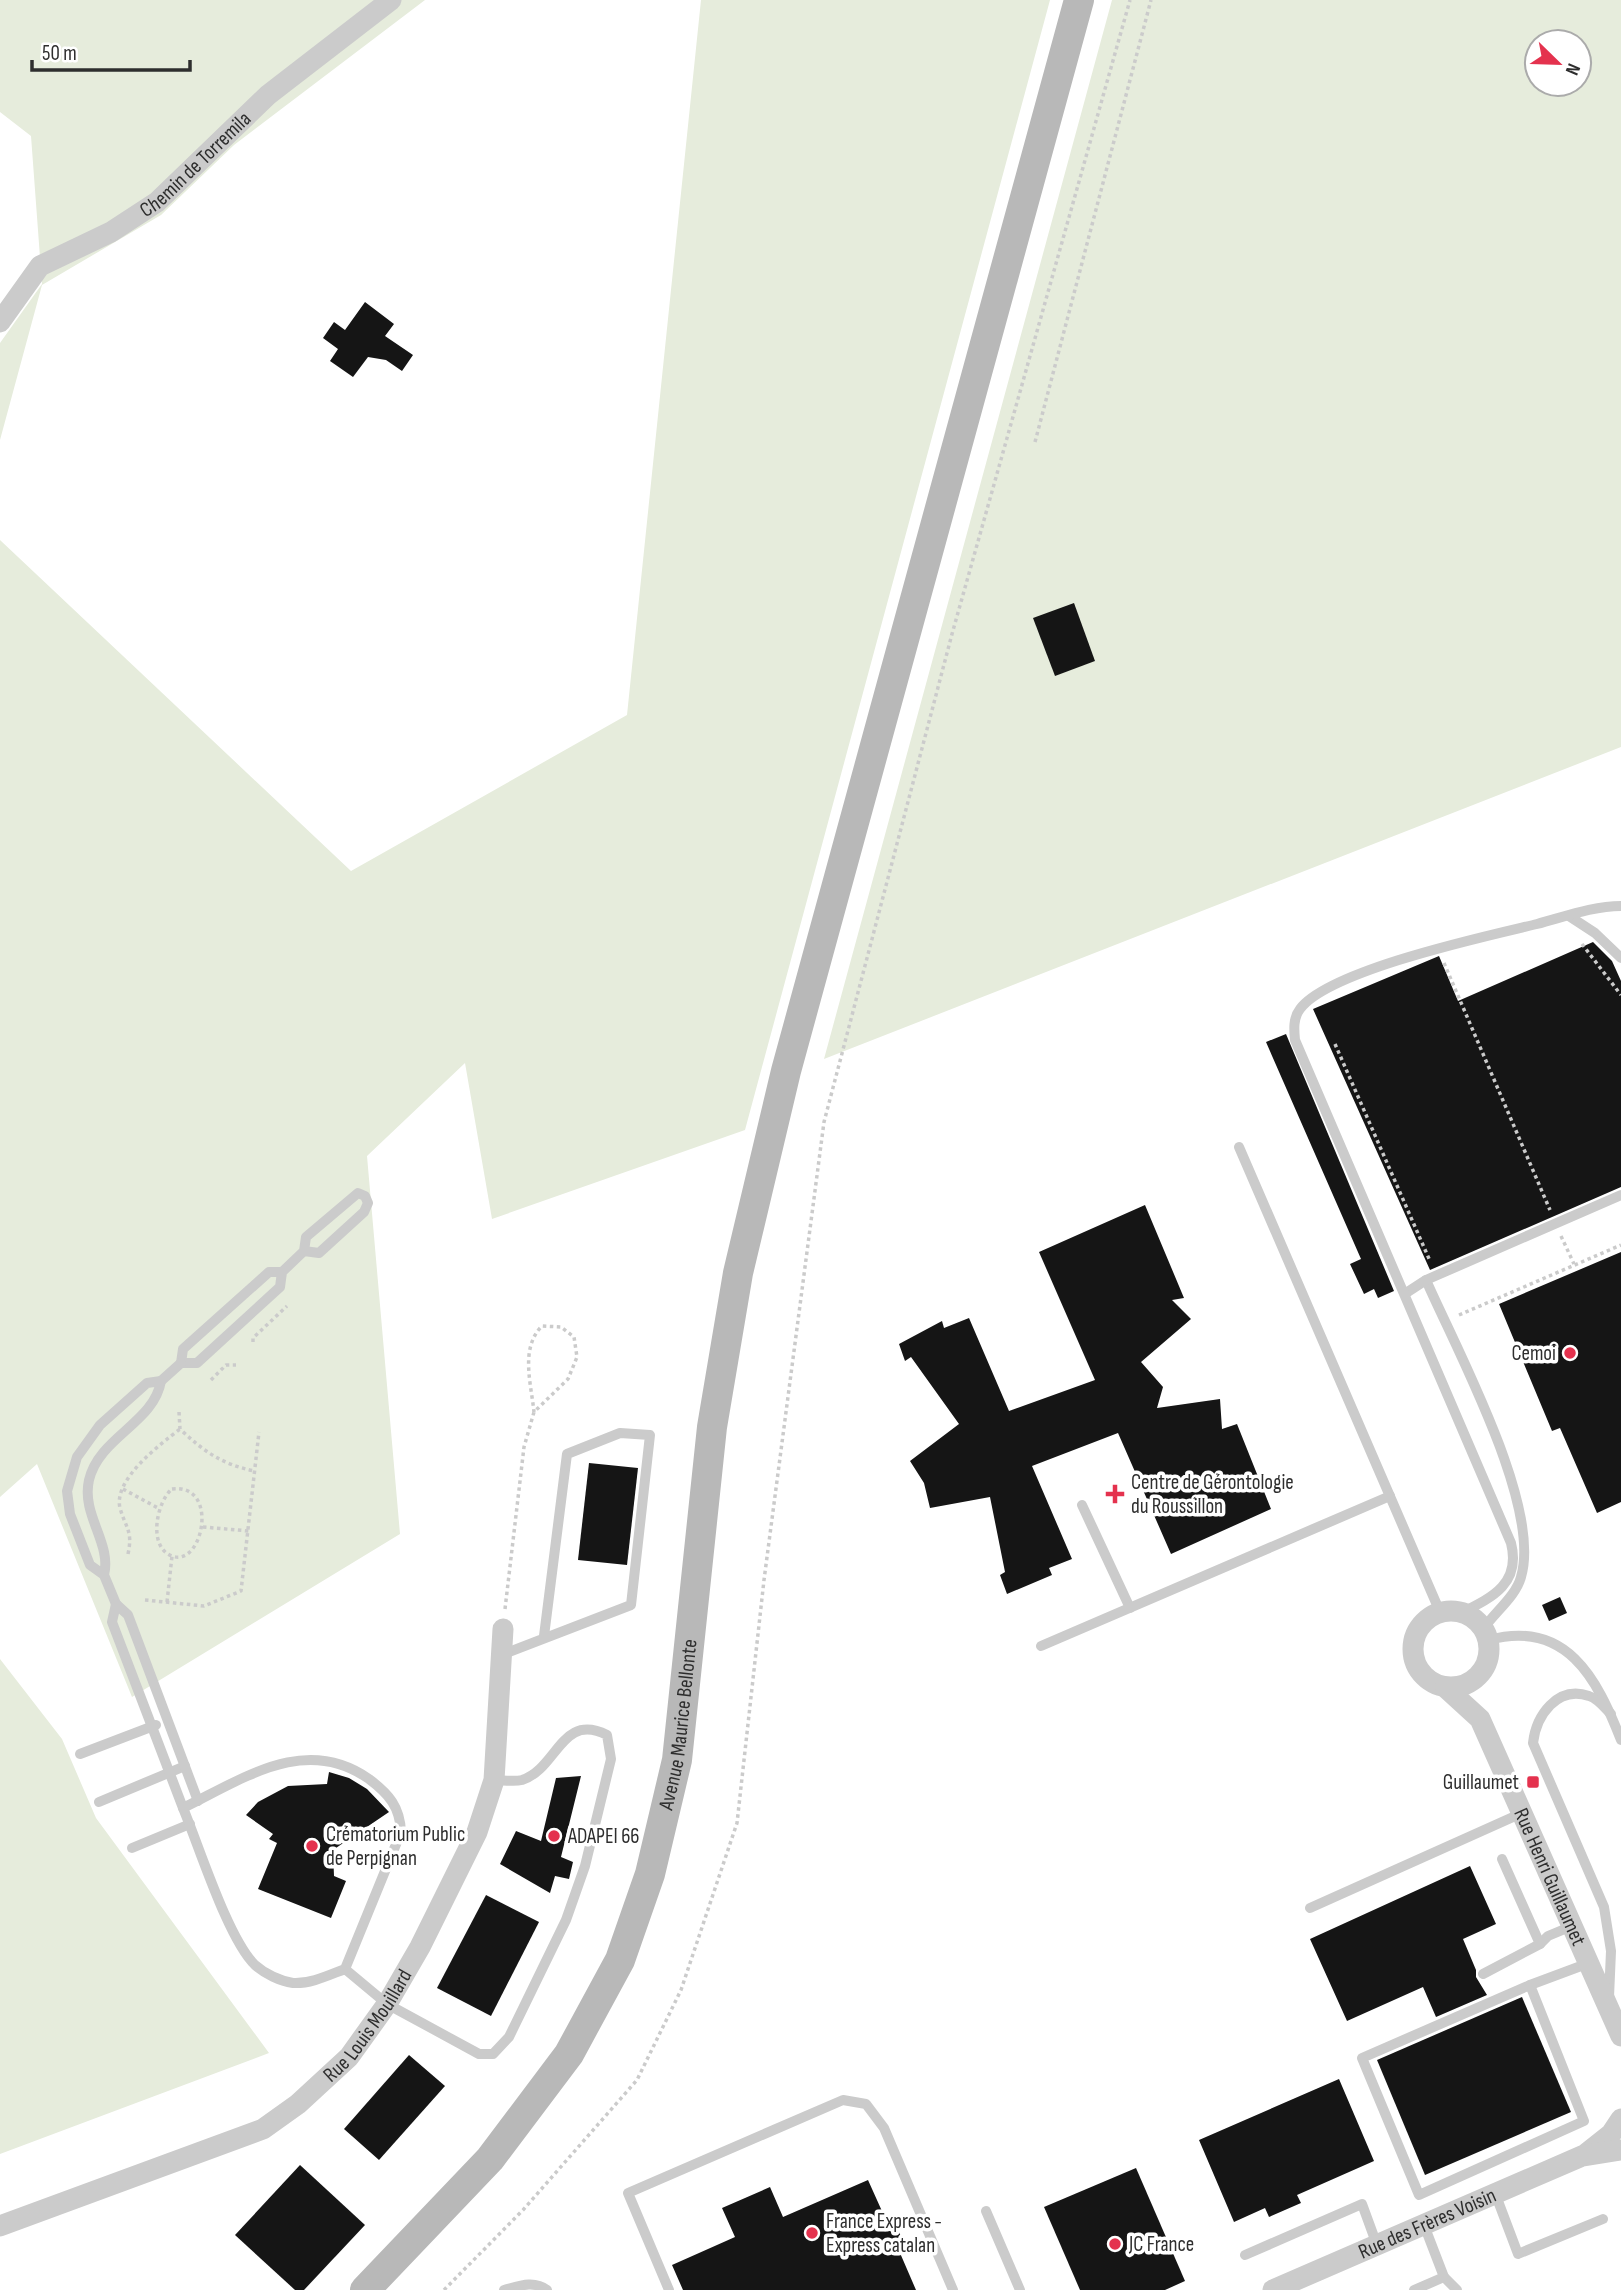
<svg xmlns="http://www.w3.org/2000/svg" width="1621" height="2290" font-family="'Sofia Sans Condensed',sans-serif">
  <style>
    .green { fill: #e6ecdc; fill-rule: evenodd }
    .building { fill: #151515 }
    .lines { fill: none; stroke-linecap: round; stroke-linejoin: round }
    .path { stroke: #cbcbcb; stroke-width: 3.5; stroke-dasharray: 3.5 3.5; stroke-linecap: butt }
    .service { stroke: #cbcbcb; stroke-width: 10 }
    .minor { stroke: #cbcbcb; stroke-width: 21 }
    .secondary { stroke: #b8b8b8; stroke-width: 30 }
    .poi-dot { fill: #e4324e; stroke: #fff; stroke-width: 2.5 }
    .labels { text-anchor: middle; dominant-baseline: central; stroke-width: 7; stroke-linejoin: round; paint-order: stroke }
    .street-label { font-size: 21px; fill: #2e2e2e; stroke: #fff }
    .poi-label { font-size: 21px; fill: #2e2e2e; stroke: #fff; text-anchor: start }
  </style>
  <rect width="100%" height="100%" fill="#fff"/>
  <!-- green -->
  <g class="green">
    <path d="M0 0H425L234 145 161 215 42 285 0 440V343L42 284 31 136 0 112Z"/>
    <path d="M701 0H1050L745 1130 492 1219 465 1063 367 1156 400 1534 132 1697 37 1464 0 1497V540L351 871 627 715Z"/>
    <path d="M1112 0H1621V747L824 1059ZM1537 42H1579V84H1537Z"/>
    <path d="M0 1659 62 1739 96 1818 269 2053 0 2154Z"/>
  </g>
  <!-- building -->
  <g class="building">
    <path d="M365 302 394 324 385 336 413 355 402 371 386 360 368 357 353 377 330 361 338 349 323 338 334 322 345 330Z"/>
    <path d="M1074 603 1095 661 1055 676 1033 618Z"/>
    <path d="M1593 942 1612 961 1621 981V1187L1430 1270 1313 1009 1439 956 1458 1001Z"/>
    <path d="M1286 1034 1394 1291 1378 1298 1374 1289 1364 1294 1350 1264 1361 1259 1266 1042Z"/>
    <path d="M1145 1205 1184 1298 1172 1300 1191 1319 1141 1362 1163 1387 1157 1408 1220 1399 1222 1429 1237 1424 1271 1509 1171 1554 1118 1433 1032 1466 1072 1559 1049 1568 1052 1575 1007 1594 1000 1575 1005 1572 990 1497 930 1508 924 1483 910 1461 959 1424 911 1357 905 1361 899 1344 942 1321 944 1328 969 1318 1009 1411 1095 1380 1039 1252Z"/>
    <path d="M1621 1252V1502L1597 1513 1560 1428 1552 1431 1499 1304Z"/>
    <path d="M589 1463 638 1468 627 1565 578 1560Z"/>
    <path d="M1560 1597 1567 1613 1549 1621 1542 1605Z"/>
    <path d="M329 1772 349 1778 367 1789 389 1812 333 1850 334 1876 346 1881 331 1918 258 1889 277 1843 269 1839 273 1834 246 1815 258 1802 288 1786 327 1784Z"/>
    <path d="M581 1776 561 1857 573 1862 569 1879 555 1876 550 1893 500 1864 516 1831 541 1841 556 1778Z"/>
    <path d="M1470 1866 1496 1924 1463 1939 1476 1970V1977L1487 1995 1436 2017 1423 1987 1347 2021 1310 1939Z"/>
    <path d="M486 1895 539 1922 491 2016 437 1988Z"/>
    <path d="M1522 1997 1571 2112 1425 2175 1377 2060Z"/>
    <path d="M409 2055 445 2086 379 2160 344 2129Z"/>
    <path d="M1339 2079 1374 2161 1297 2195 1301 2203 1269 2217 1265 2208 1234 2222 1199 2140Z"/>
    <path d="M300 2165 365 2225 304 2290H295L235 2235Z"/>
    <path d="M1136 2168 1185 2281 1165 2290H1080L1044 2207Z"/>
    <path d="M868 2180 890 2229 896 2226 904 2243 897 2246 916 2290H683L672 2265 735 2237 722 2208 770 2187 783 2217Z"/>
  </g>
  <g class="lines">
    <!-- path -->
    <g class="path">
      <path d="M1035 442 1151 0"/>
      <path d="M1582 944 1621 995"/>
      <path d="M1444 963 1550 1210"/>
      <path d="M1335 1044 1430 1261"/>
      <path d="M1561 1236 1574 1264"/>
      <path d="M1459 1315 1621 1245"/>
      <path d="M253 1342V1338L287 1306"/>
      <path d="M211 1380 226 1365H236"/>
      <path d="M179 1412 180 1429C203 1451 223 1465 255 1471"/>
      <path d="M123 1489 158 1508"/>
      <path d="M172 1489C220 1483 203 1568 172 1556 147 1547 157 1501 172 1489Z"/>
      <path d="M203 1527 249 1531"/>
      <path d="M128 1554C133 1531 126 1529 120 1508 113 1479 161 1444 180 1429"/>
      <path d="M145 1600 204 1606 241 1591 259 1432"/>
      <path d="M167 1602 172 1556"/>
      <path d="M505 1609 524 1447 534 1412 568 1379 577 1357 574 1337 561 1327 542 1326C520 1348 531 1383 534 1412"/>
      <path d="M444 2290 523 2210 637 2080 681 1990 737 1823 764 1580 824 1122 952 634 1130 0"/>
    </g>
    <!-- service -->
    <g class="service">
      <path d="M1569 916 1595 933 1621 958"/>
      <path d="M1239 1147 1440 1612"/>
      <path d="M282 1272 280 1287 197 1363H181L183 1349 269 1272H282L304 1251 306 1237 358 1193 365 1196 368 1203 364 1212 319 1253 304 1251"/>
      <path d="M1426 1280C1456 1349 1542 1506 1521 1577 1516 1596 1495 1612 1484 1628"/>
      <path d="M1406 1293 1426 1280 1621 1195"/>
      <path d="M161 1381 181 1363"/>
      <path d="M1082 1505 1130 1608"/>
      <path d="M104 1575C112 1543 81 1515 89 1480 99 1437 154 1423 161 1381L147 1383 100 1425 77 1457 67 1491 70 1514 90 1565 104 1575 116 1604"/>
      <path d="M1463 1612C1493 1597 1521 1583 1511 1543L1295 1040C1294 1030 1293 1018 1300 1009 1329 970 1487 936 1537 924 1564 917 1593 906 1621 906"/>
      <path d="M1489 1640C1566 1619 1597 1678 1621 1740"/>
      <path d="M1041 1646 1390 1496"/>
      <path d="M501 1655 631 1605 650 1435 620 1433 567 1454 544 1636"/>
      <path d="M80 1754 156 1725"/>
      <path d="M99 1802 185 1766"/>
      <path d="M183 1808 112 1622 116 1604 128 1615 198 1801"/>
      <path d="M132 1848 190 1824"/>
      <path d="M1310 1908 1522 1813"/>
      <path d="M1540 1944 1548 1936 1572 1926"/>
      <path d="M345 1969C329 1975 311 1984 293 1983 280 1981 265 1974 255 1965 228 1939 199 1846 183 1808 243 1779 305 1734 369 1779 389 1794 400 1807 401 1832L345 1969 387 2004 479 2054H493L509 2037 566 1920 585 1866 611 1759 607 1735C561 1712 558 1768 522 1780 514 1782 503 1780 494 1780"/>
      <path d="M1483 1974 1540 1944 1502 1859"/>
      <path d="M1530 1985 1584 2121 1419 2195 1362 2058Z"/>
      <path d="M1530 1985 1589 1963"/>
      <path d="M1609 1997 1611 1951 1604 1907 1533 1743C1536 1716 1557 1685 1589 1696 1597 1698 1605 1708 1611 1714"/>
      <path d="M1495 2193 1518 2254 1603 2219"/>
      <path d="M986 2211 1020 2290"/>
      <path d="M1245 2255 1362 2204 1377 2245"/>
      <path d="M1444 2277 1457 2290"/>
      <path d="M504 2290C519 2286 534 2280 547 2290"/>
      <path d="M669 2290 628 2193 843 2100 866 2104 884 2128 953 2290"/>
      <path d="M1414 2290 1444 2277 1424 2225"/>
    </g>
    <!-- minor -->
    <g class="minor">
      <path id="s1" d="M0 322 40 266 111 232 157 202 268 95 391 0"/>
      <circle cx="1451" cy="1649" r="38"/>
      <path id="s2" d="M1445 1687 1480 1719 1621 2036"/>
      <path d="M1587 2153 1611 2134 1621 2119"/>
      <path id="s3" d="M0 2226 263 2129 298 2104 349 2057 387 2004 420 1947 477 1832 494 1780 503 1629"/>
      <path id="s4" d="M1273 2290 1582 2156 1621 2150"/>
    </g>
    <!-- secondary -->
    <path class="secondary" id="s5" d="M365 2290 490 2159 569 2054 620 1960 650 1874 677 1760 712 1427 738 1273 786 1071 1079 0"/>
  </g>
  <!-- markers -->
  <g class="poi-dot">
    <circle cx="1570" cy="1353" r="7"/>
    <path d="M1111.5 1483.5h7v7h7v7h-7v7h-7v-7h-7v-7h7z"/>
    <rect x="1526" y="1775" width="14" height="14" rx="3.5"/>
    <circle cx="554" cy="1836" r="7"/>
    <circle cx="312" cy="1846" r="7"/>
    <circle cx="812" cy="2233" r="7"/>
    <circle cx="1115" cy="2244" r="7"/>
  </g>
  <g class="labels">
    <!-- street labels -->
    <g class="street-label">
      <text stroke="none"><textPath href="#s1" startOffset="256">Chemin de Torremila</textPath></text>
      <text stroke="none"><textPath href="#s5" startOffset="663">Avenue Maurice Bellonte</textPath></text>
      <text stroke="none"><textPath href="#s2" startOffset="220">Rue Henri Guillaumet</textPath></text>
      <text stroke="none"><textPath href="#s3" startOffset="429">Rue Louis Mouillard</textPath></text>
      <text stroke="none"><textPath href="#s4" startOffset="168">Rue des Frères Voisin</textPath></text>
    </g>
    <!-- poi labels -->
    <g class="poi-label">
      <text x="1556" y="1353" text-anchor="end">Cemoi</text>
      <text x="1131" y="1482">Centre de Gérontologie<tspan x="1131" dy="24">du Roussillon</tspan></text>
      <text x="1519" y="1782" text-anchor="end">Guillaumet</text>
      <text x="326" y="1834">Crématorium Public<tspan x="326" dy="24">de Perpignan</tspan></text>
      <text x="568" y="1836">ADAPEI 66</text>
      <text x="826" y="2221">France Express -<tspan x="826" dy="24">Express catalan</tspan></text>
      <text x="1129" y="2244">JC France</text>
    </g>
  </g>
  <!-- north arrow -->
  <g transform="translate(1558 63) rotate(113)"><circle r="33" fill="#ffffff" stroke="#ababab" stroke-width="2"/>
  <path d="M0-5L12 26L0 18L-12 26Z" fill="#e4324e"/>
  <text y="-10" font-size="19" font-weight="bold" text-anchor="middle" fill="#2e2e2e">N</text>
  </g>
  <!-- scale -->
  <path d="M32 60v10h158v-10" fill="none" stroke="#2e2e2e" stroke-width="3.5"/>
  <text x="42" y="60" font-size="21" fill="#2e2e2e" stroke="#ffffff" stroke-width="5" paint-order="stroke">50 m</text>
</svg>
